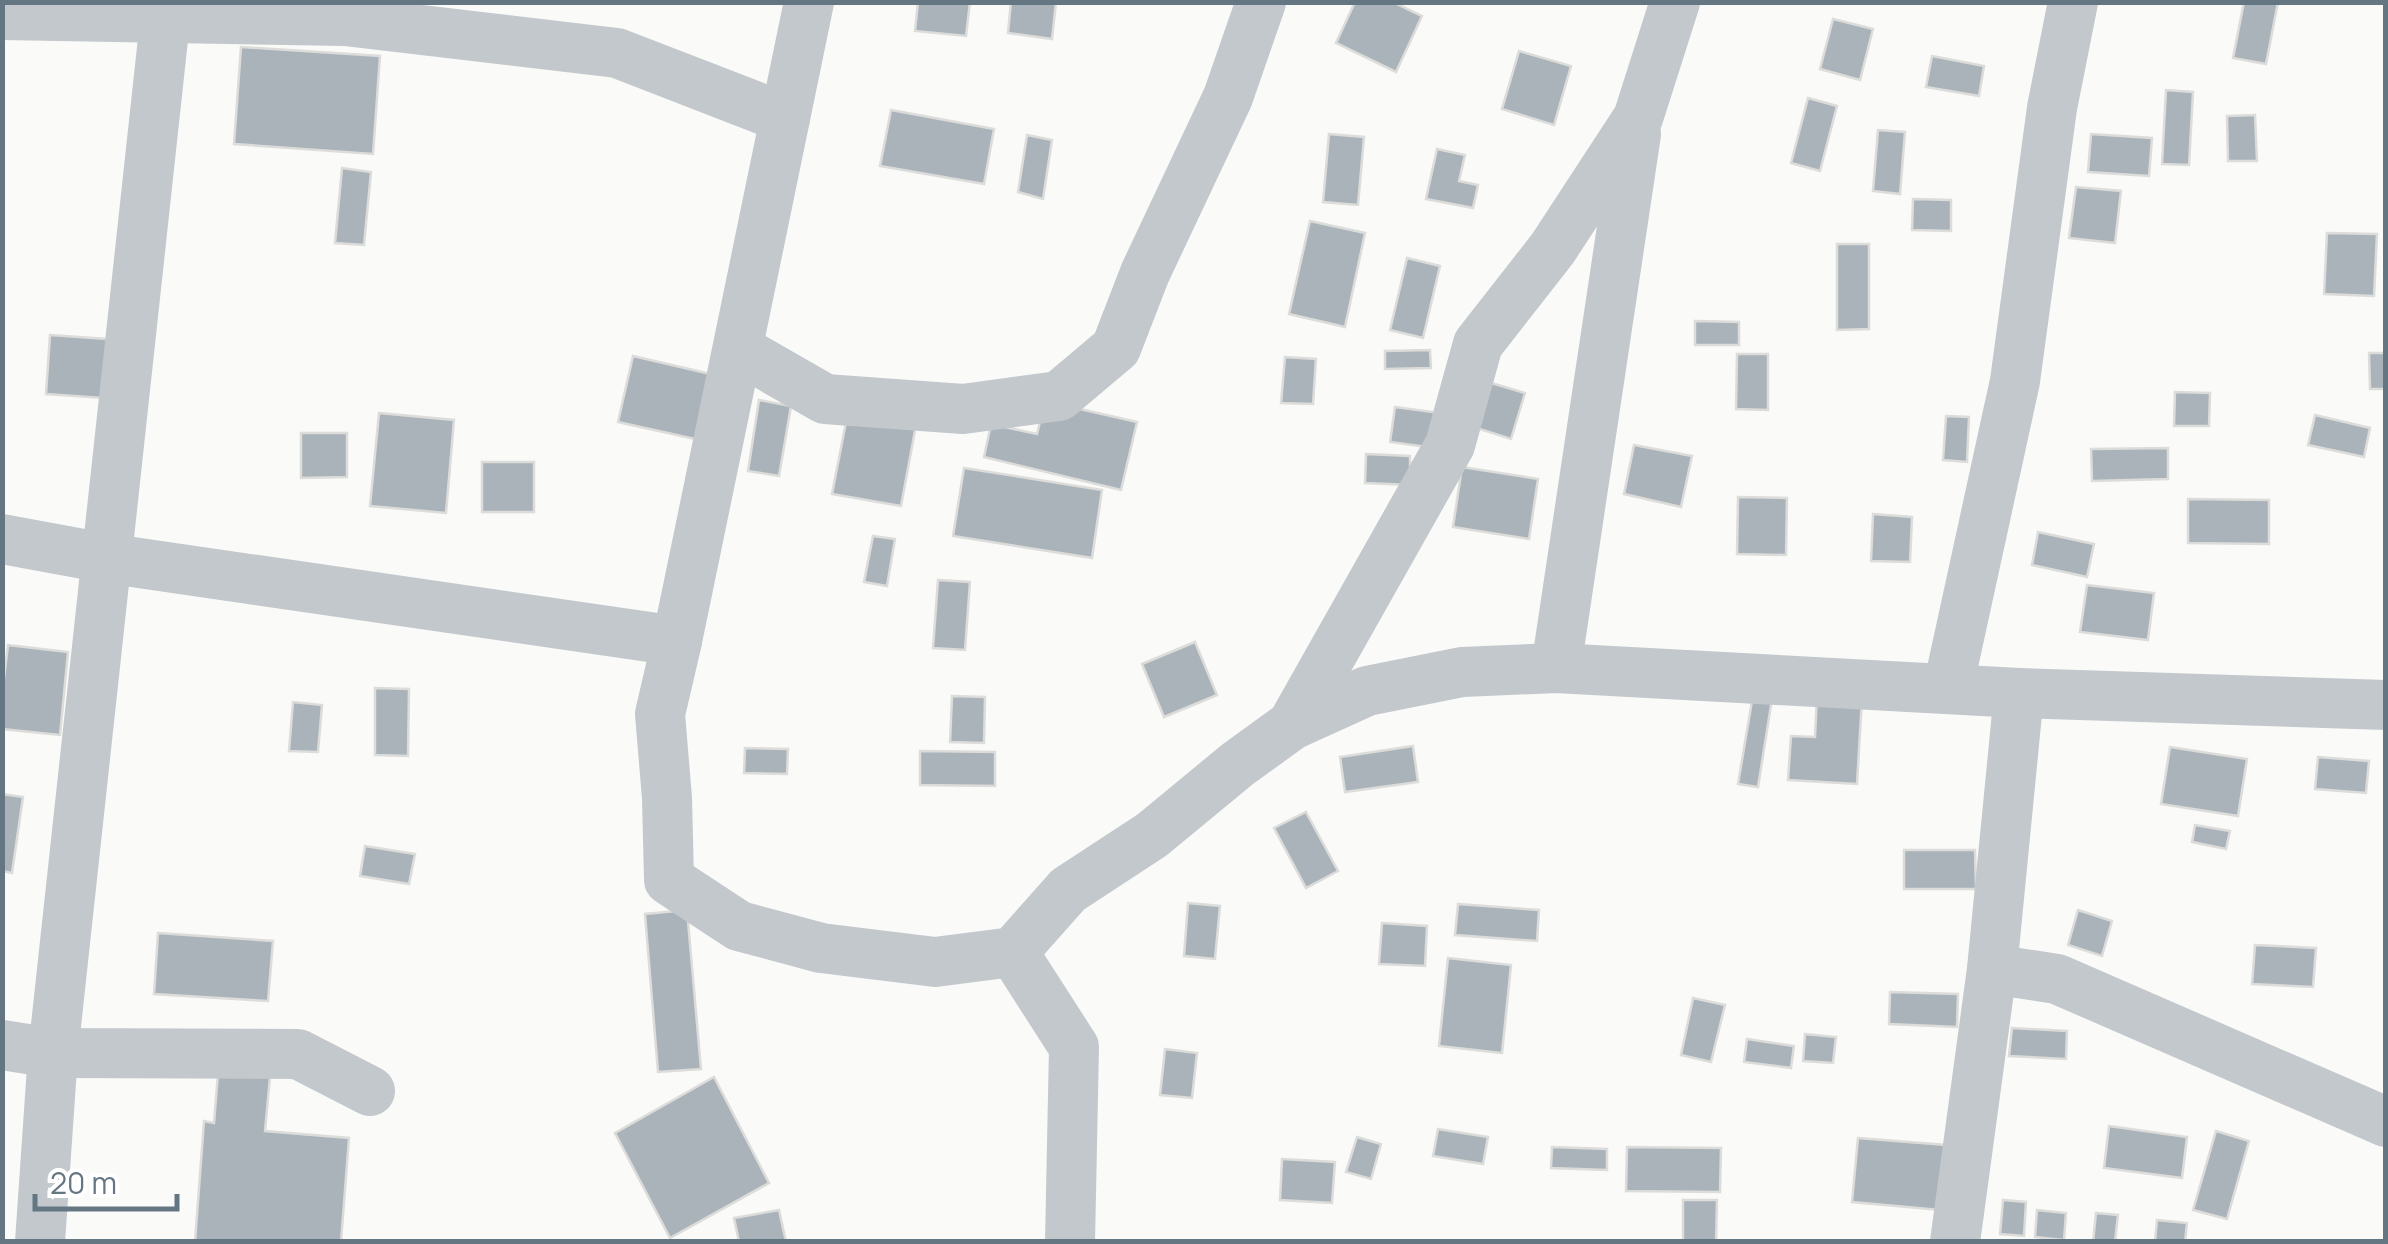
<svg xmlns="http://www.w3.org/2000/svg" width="2388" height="1244" font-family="Manrope,sans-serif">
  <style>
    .building { fill: #aab3b9; stroke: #dcdcda; stroke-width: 2.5 }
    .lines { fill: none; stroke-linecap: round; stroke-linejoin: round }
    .street { stroke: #c3c8cc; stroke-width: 50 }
  </style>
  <rect width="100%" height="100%" fill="#fafaf8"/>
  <!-- building -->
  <g class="building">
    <path d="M918 2H970L966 36 915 31Z"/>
    <path d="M1011 2H1056L1052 39 1008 33Z"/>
    <path d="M1355 2H1393L1422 16 1396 72 1336 43Z"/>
    <path d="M2244 2H2278L2266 64 2233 58Z"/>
    <path d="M1833 19 1873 29 1860 80 1820 69Z"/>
    <path d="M241 47 380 56 373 154 234 144Z"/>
    <path d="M1519 51 1571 66 1554 125 1502 109Z"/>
    <path d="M1932 56 1984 66 1979 96 1926 87Z"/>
    <path d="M2166 90 2193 92 2189 165 2162 164Z"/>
    <path d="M1808 98 1837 106 1820 171 1791 163Z"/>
    <path d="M891 110 994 129 984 184 880 166Z"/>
    <path d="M2255 115 2257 161H2228L2227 116Z"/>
    <path d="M1878 130 1905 132 1900 194 1873 191Z"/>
    <path d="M1329 134 1364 137 1358 205 1323 202Z"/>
    <path d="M2091 134 2152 138 2149 176 2088 172Z"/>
    <path d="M1027 135 1052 140 1043 199 1018 192Z"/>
    <path d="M1437 149 1465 155 1459 181 1478 185 1473 208 1426 199Z"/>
    <path d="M342 168 371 172 364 245 335 243Z"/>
    <path d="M2076 187 2121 191 2115 243 2069 238Z"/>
    <path d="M1913 199 1951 200V231L1912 230Z"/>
    <path d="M1310 221 1365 233 1345 327 1289 314Z"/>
    <path d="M2327 233 2377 234 2374 296 2324 294Z"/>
    <path d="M1837 244H1869V329L1837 330Z"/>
    <path d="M1407 258 1440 266 1423 338 1390 330Z"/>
    <path d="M1695 321 1739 322V345H1695Z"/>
    <path d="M50 335 107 339 103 398 46 394Z"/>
    <path d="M1430 350 1431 368 1385 369V351Z"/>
    <path d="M2369 353H2386V389H2370Z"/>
    <path d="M1737 354H1768V410L1736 409Z"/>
    <path d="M633 356 719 376 704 441 618 422Z"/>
    <path d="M1285 357 1316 359 1313 404 1281 403Z"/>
    <path d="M1478 379 1525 393 1511 439 1464 424Z"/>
    <path d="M2175 392 2210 393 2209 426H2174Z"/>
    <path d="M759 400 791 406 779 476 748 471Z"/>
    <path d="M1045 401 1137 422 1121 490 984 457 991 424 1037 434Z"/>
    <path d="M1395 407 1440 413 1435 448 1390 442Z"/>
    <path d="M848 412 916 425 901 506 832 494Z"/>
    <path d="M379 413 454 420 446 513 370 506Z"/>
    <path d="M2315 415 2370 428 2364 457 2308 445Z"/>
    <path d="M1946 416 1969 417 1967 462 1943 460Z"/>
    <path d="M301 433H347V477L301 478Z"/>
    <path d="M1634 445 1692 456 1681 507 1624 494Z"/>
    <path d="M2168 448V479L2092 481 2091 449Z"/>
    <path d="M1366 454 1410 456V485L1365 483Z"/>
    <rect x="482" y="462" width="52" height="50"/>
    <path d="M1462 467 1538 479 1529 539 1453 527Z"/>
    <path d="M964 468 1102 490 1092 558 953 536Z"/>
    <path d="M1738 497 1787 498 1786 555 1737 554Z"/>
    <path d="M2188 499 2269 500V544L2188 543Z"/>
    <path d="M1873 514 1912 517 1910 562 1871 561Z"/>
    <path d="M2038 532 2094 544 2087 577 2032 565Z"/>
    <path d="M873 536 895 539 887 586 864 582Z"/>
    <path d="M938 580 970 582 965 650 933 648Z"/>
    <path d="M2087 585 2154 593 2148 640 2080 632Z"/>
    <path d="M1195 642 1217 695 1164 717 1142 664Z"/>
    <path d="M8 645 68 652 60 735 2 729V695Z"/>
    <path d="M375 688 409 689 408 756 375 755Z"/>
    <path d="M1753 695 1772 699 1758 787 1738 784Z"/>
    <path d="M1817 695 1862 698 1857 784 1788 780 1791 736 1815 737Z"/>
    <path d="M952 696 985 697 984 743 950 742Z"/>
    <path d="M293 702 322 705 318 752 289 751Z"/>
    <path d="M1413 746 1418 782 1345 792 1340 757Z"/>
    <path d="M2170 747 2247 759 2238 816 2161 804Z"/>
    <path d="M745 748 788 749 787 774 744 773Z"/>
    <path d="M920 751 995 752V786L920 785Z"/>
    <path d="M2318 757 2369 761 2366 793 2315 789Z"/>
    <path d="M2 794 23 797 12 873 2 871Z"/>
    <path d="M1306 812 1338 871 1306 888 1274 828Z"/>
    <path d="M2195 825 2230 831 2226 849 2192 842Z"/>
    <path d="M365 846 415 854 409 884 360 876Z"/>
    <path d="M1904 850H1975L1976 889H1904Z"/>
    <path d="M1188 903 1220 906 1215 959 1184 956Z"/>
    <path d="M1458 904 1539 910 1537 941 1455 935Z"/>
    <path d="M687 910 701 1069 658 1072 645 914Z"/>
    <path d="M2078 910 2112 921 2102 956 2068 945Z"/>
    <path d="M1382 923 1427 926 1425 966 1379 964Z"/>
    <path d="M158 933 273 941 268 1001 154 994Z"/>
    <path d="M2255 945 2316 948 2313 987 2252 984Z"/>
    <path d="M1448 958 1511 965 1502 1053 1439 1046Z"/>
    <path d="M1890 992 1958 994 1957 1027 1889 1024Z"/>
    <path d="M1693 998 1725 1005 1711 1062 1681 1055Z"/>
    <path d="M2012 1028 2067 1031 2066 1059 2009 1056Z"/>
    <path d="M1805 1034 1836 1037 1833 1063 1803 1061Z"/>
    <path d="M1747 1039 1794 1046 1791 1068 1744 1062Z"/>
    <path d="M1165 1049 1197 1053 1192 1098 1160 1095Z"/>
    <path d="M218 1073 270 1077 265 1131 349 1138 341 1242H195L204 1121 214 1123Z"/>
    <path d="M714 1077 769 1183 670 1238 615 1133Z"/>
    <path d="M2109 1126 2187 1137 2182 1178 2104 1168Z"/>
    <path d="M1438 1129 1488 1137 1483 1164 1433 1156Z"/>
    <path d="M2216 1131 2249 1141 2227 1219 2193 1210Z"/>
    <path d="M1357 1137 1381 1144 1371 1179 1346 1172Z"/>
    <path d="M1858 1138 1946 1145 1940 1210 1852 1202Z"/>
    <path d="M1552 1147 1607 1149V1170L1551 1168Z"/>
    <path d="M1627 1147 1721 1148 1720 1192 1626 1191Z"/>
    <path d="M1282 1159 1335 1162 1332 1203 1280 1200Z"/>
    <path d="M1683 1200H1717L1716 1242H1683Z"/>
    <path d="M2003 1200 2026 1202 2024 1236 2000 1234Z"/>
    <path d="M779 1210 786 1242H739L734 1218Z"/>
    <path d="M2037 1210 2066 1213 2064 1240 2035 1237Z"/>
    <path d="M2096 1213 2118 1215 2115 1242H2093Z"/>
    <path d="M2157 1220 2187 1223 2185 1242H2155Z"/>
  </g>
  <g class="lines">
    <!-- street -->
    <g class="street">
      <path d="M809 2 677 641 660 714 667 798 669 880 739 926 821 948 935 962 1013 952 1068 890 1152 835 1238 764 1292 725 1367 691 1462 672 1556 668 2019 693 2386 705"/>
      <path d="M2 15 345 21 617 53 785 118"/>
      <path d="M738 349 825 399 963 409 1059 396 1116 348 1145 273 1228 97 1261 2"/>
      <path d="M2 539 105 558 677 641"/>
      <path d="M1556 668 1636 134"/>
      <path d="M1948 688 2015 381 2052 108 2073 2"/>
      <path d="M1292 725 1450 445 1478 344 1553 248 1638 118 1675 2"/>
      <path d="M1013 952 1074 1047 1070 1242"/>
      <path d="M1992 969 2057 979 2386 1122"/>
      <path d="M2 1045 53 1053 298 1054 370 1091"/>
      <path d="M40 1242 53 1053 167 2"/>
      <path d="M1955 1242 1992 969 2019 693"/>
    </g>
  </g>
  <!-- border -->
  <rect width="2388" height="1244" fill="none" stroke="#657683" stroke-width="10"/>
  <!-- scale -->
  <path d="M35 1194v15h142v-15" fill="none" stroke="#657683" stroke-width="5"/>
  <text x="50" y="1194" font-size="30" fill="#657683" stroke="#ffffff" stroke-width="8" paint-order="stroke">20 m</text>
</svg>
